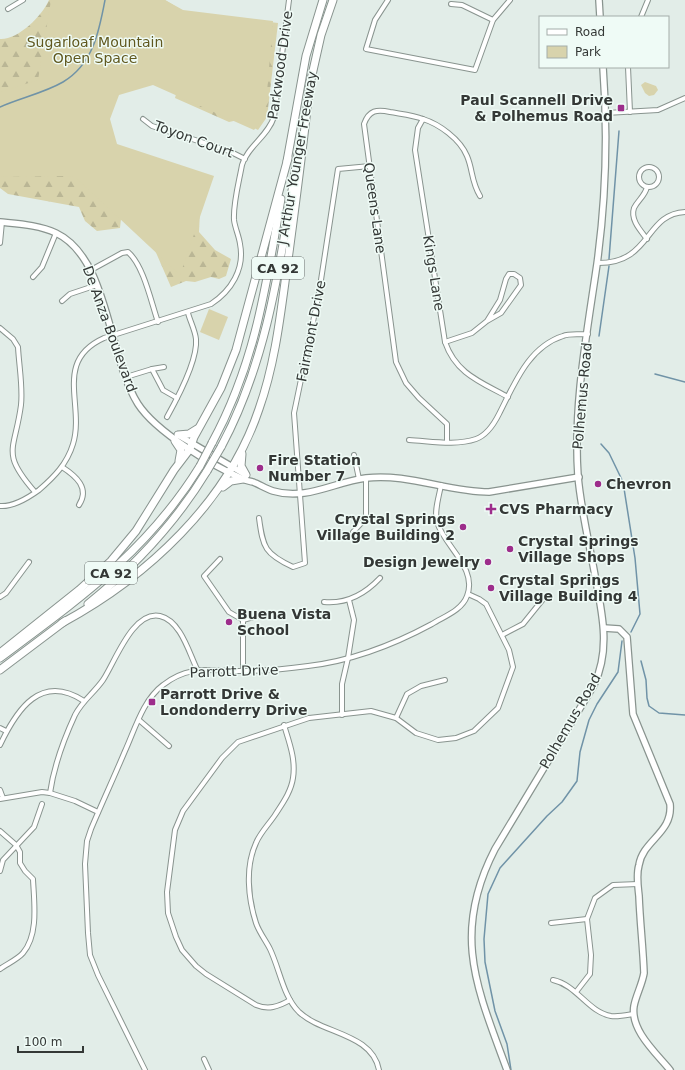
<svg xmlns="http://www.w3.org/2000/svg" width="685" height="1070" font-family="'DejaVu Sans',sans-serif">
  <style>
    .forest { fill: url(#forest-firs) }
    .park { fill: #d8d3ac }
    .lines { fill: none; stroke-linecap: round; stroke-linejoin: round }
    .stream { stroke: #7093a7; stroke-width: 1.5 }
    .street-casing { stroke: #89948f; stroke-width: 6 }
    .secondary-casing { stroke: #89948f; stroke-width: 8 }
    .highway-casing { stroke: #89948f; stroke-width: 9 }
    .street { stroke: #fff; stroke-width: 4 }
    .secondary { stroke: #fff; stroke-width: 5.5 }
    .highway { stroke: #fff; stroke-width: 7 }
    .highway-bridge-casing { stroke: #89948f; stroke-width: 9; stroke-linecap: butt }
    .highway-bridge { stroke: #fff; stroke-width: 7 }
    .poi-dot { fill: #9d2d8b; stroke: #effbf6; stroke-width: 1.5 }
    .labels { text-anchor: middle; dominant-baseline: central; stroke-width: 3; stroke-linejoin: round; paint-order: stroke }
    .shield { fill: #effbf6; stroke: #6c7270; stroke-width: 1 }
    .shield-label { font-size: 13px; font-weight: bold; fill: #343836 }
    .park-label { font-size: 14px; fill: #60581e; stroke: #effbf6 }
    .street-label { font-size: 14px; fill: #343836; stroke: #effbf6 }
    .poi-label { font-size: 14px; font-weight: bold; fill: #343836; stroke: #effbf6; text-anchor: start }
  </style>
  <defs>
    <pattern id="forest-firs" width="22" height="20" patternUnits="userSpaceOnUse"><rect width="22" height="20" fill="#d8d3ac"/><path d="M5 1l3.5 6h-7zM16 11l3.5 6h-7z" fill="#bab695"/></pattern>
  </defs>
  <rect width="100%" height="100%" fill="#e2ede8"/>
  <!-- forest -->
  <path class="forest" d="M49 0H165L183 11 278 23 267 117 258 130 238 120 229 122 175 98 179 83 142 64 105 107 115 145 200 212 199 232 215 250 231 259 226 276 219 279 211 277 195 282 186 281 171 287 154 248 122 210 120 228 97 231 85 221 79 207 8 194 0 188V39C18 40 42 16 49 0Z"/>
  <!-- park -->
  <g class="park">
    <path d="M51 0H165L183 10 273 21 265 116 254 130 153 85 119 95 110 119 117 144 214 176 180 275 74 176 0 177V92L38 80Z"/>
    <path d="M645 82 656 86 658 90 654 95 649 96 645 93 641 85Z"/>
    <path d="M209 309 228 317 219 340 200 332Z"/>
  </g>
  <g class="lines">
    <!-- stream -->
    <g class="stream">
      <path d="M0 107C20 98 44 93 63 82 93 64 99 32 105 0"/>
      <path d="M609 259 619 131"/>
      <path d="M599 336 609 266"/>
      <path d="M655 374 685 382"/>
      <path d="M601 444 609 453 623 482 635 558 640 614 631 632"/>
      <path d="M641 661 646 680 647 698 649 706 659 713 685 715"/>
      <path d="M511 1070 507 1044 495 1011 485 962 484 939 488 894 500 868 547 816 562 802 577 781 580 752 589 720 597 704 618 672 622 641"/>
    </g>
    <!-- street casing -->
    <g class="street-casing">
      <g id="street">
        <path d="M388 0 375 20 366 49 475 70 493 20 510 0"/>
        <path d="M451 4 462 5 493 20"/>
        <path d="M8 9 23 0"/>
        <path d="M641 17 648 0"/>
        <path d="M628 67 630 112"/>
        <path d="M606 113 658 110 685 98"/>
        <path d="M143 119 152 126 229 151 245 159"/>
        <path d="M423 119 418 128 415 150 445 342C456 374 481 382 508 397"/>
        <circle cx="649" cy="177" r="10"/>
        <path d="M647 187C645 196 638 200 634 208 630 220 641 231 647 239"/>
        <path d="M0 243 2 222"/>
        <path d="M597 263C652 264 644 214 685 212"/>
        <path d="M91 270 122 253 128 252C144 266 151 302 158 322"/>
        <path d="M33 277 42 267 56 233"/>
        <path d="M62 301 70 294 97 285"/>
        <path d="M0 328 13 339 18 347C19 366 23 387 21 405 15 451 0 452 35 492"/>
        <path d="M445 342 472 333 487 321 501 313 521 285 520 278 514 274H509L506 279 500 300 487 321"/>
        <path d="M152 369 164 367"/>
        <path d="M126 377 152 369 163 390 177 398"/>
        <path d="M167 417C177 399 198 360 196 339 195 330 190 321 188 313"/>
        <path d="M409 440C430 441 456 446 476 439 487 435 494 424 499 414 514 385 528 347 563 336 570 333 580 335 588 334"/>
        <path d="M447 441V424L419 398 406 383 396 362 364 124C369 110 377 109 390 112 401 114 413 115 423 119 439 124 460 139 467 156 473 170 471 181 480 196"/>
        <path d="M354 455 359 479"/>
        <path d="M62 467C76 476 90 488 79 505"/>
        <path d="M0 506C14 507 28 498 39 490 54 477 67 464 73 444 85 405 53 361 104 338L211 304C231 291 245 269 240 244 239 236 235 228 234 220 233 203 239 182 242 165 247 147 268 136 274 117L289 0"/>
        <path d="M259 518C263 548 265 554 293 567L305 563 294 413 319 293 338 169 370 166"/>
        <path d="M353 532 366 518V478"/>
        <path d="M220 559 204 576 229 612 243 620 265 614"/>
        <path d="M0 597 6 593 29 562"/>
        <path d="M324 602C346 604 365 594 380 578"/>
        <path d="M502 635 523 624 544 598"/>
        <path d="M243 671V620"/>
        <path d="M342 715V684L348 658 354 620 349 600"/>
        <path d="M396 718 407 694 421 686 445 680"/>
        <path d="M139 720 169 746"/>
        <path d="M284 725C289 742 296 759 293 778 291 792 282 804 275 815 269 824 260 833 256 843 245 867 248 898 256 923 259 932 266 941 270 949 280 970 283 996 299 1012 322 1034 372 1033 379 1070"/>
        <path d="M0 728 6 731"/>
        <path d="M0 745C17 709 41 673 84 701"/>
        <path d="M0 790 3 798"/>
        <path d="M50 793C54 765 63 741 75 715 82 701 94 693 103 680 115 662 133 610 160 616 181 621 189 653 197 669"/>
        <path d="M0 799 42 792 50 793 75 801 98 812"/>
        <path d="M0 831 16 845 20 852V863L25 871 33 879C34 902 39 934 23 953 18 959 7 964 0 969"/>
        <path d="M0 871 3 860 34 827 42 804"/>
        <path d="M551 923 587 919"/>
        <path d="M553 980C577 985 588 1012 611 1016 618 1017 627 1015 633 1014"/>
        <path d="M576 992 590 974 591 955 587 919 595 898 613 885 638 884"/>
        <path d="M290 1000C278 1007 268 1010 256 1005L206 974 196 966 182 950 176 937 168 913 167 892 175 830 183 811 222 758 238 742 309 718 371 711 396 718 416 733 438 740 456 738 474 731 498 708 513 667 509 650 486 604 479 599 468 594"/>
        <path d="M204 1059 209 1070"/>
        <path d="M145 1070 98 975 90 955 88 933 85 864 87 841 91 829C102 803 114 777 125 751 135 729 143 700 163 685 191 663 213 672 244 671 266 671 287 669 308 666 351 661 395 644 432 624 445 616 462 610 467 596 478 568 444 546 437 522 434 510 439 497 441 485"/>
      </g>
    </g>
    <!-- secondary casing -->
    <g class="secondary-casing">
      <g id="secondary">
        <path d="M599 0 600 17"/>
        <path d="M0 222C19 224 39 225 56 233 109 258 108 357 138 404 156 432 213 466 243 479 246 481 250 481 253 482 259 484 266 489 273 491 306 501 334 482 366 478 408 473 448 492 489 492L579 477"/>
        <path d="M178 435 246 475"/>
        <path d="M604 628 619 629 627 637 633 714 670 804C673 833 643 840 639 865 636 875 638 886 639 896 640 922 643 947 644 973 642 985 636 995 634 1006 630 1030 656 1053 670 1070"/>
        <path d="M507 1070C477 988 451 934 495 849L594 685C610 651 603 617 596 581 590 546 581 511 578 476 573 406 587 333 597 264 606 198 608 133 603 67"/>
      </g>
    </g>
    <!-- highway casing -->
    <g class="highway-casing">
      <g id="highway">
        <path d="M310 84 321 35 333 0"/>
        <path d="M287 161 306 56 323 0"/>
        <path d="M178 435 189 434 197 429"/>
        <path d="M175 441 181 450 179 461"/>
        <path d="M212 443C255 364 266 287 281 199"/>
        <path d="M221 447C270 356 281 254 298 154"/>
        <path d="M242 454 241 466 246 475"/>
        <path d="M223 487 231 481 243 479"/>
        <path d="M88 604C135 566 176 522 207 471"/>
        <path d="M62 623C147 577 228 502 259 409 276 361 281 310 288 260 296 200 304 141 310 81"/>
        <path d="M0 653 79 590 111 561 136 531 174 470 190 449 194 437 221 388 236 350 288 158"/>
        <path d="M0 658C79 599 147 552 200 466"/>
        <path d="M0 670 65 621"/>
      </g>
    </g>
    <!-- street -->
    <use href="#street" class="street"/>
    <!-- secondary -->
    <use href="#secondary" class="secondary"/>
    <!-- highway -->
    <use href="#highway" class="highway"/>
    <!-- highway-bridge casing -->
    <g class="highway-bridge-casing">
      <g id="highway-bridge">
        <path d="M200 466 212 443"/>
        <path d="M207 471 221 447"/>
      </g>
    </g>
    <!-- highway-bridge -->
    <use href="#highway-bridge" class="highway-bridge"/>
  </g>
  <!-- markers -->
  <g class="poi-dot">
    <rect x="617" y="104" width="8" height="8" rx="2"/>
    <circle cx="260" cy="468" r="4"/>
    <circle cx="598" cy="484" r="4"/>
    <path d="M489 503h4v4h4v4h-4v4h-4v-4h-4v-4h4z"/>
    <circle cx="463" cy="527" r="4"/>
    <circle cx="510" cy="549" r="4"/>
    <circle cx="488" cy="562" r="4"/>
    <circle cx="491" cy="588" r="4"/>
    <circle cx="229" cy="622" r="4"/>
    <rect x="148" y="698" width="8" height="8" rx="2"/>
  </g>
  <g class="labels">
    <!-- shield labels -->
    <g class="shield">
      <rect x="252" y="257" width="52" height="22" rx="3"/>
      <rect x="85" y="562" width="52" height="22" rx="3"/>
    </g>
    <g class="shield-label">
      <text x="278" y="268">CA 92</text>
      <text x="111" y="573">CA 92</text>
    </g>
    <!-- park labels -->
    <g class="park-label">
      <text x="95" y="42">Sugarloaf Mountain<tspan x="95" dy="16">Open Space</tspan></text>
    </g>
    <!-- street labels -->
    <g class="street-label">
      <text transform="translate(280 65) rotate(-82)">Parkwood Drive</text>
      <text transform="translate(194 139) rotate(20)">Toyon Court</text>
      <text transform="translate(297 158) rotate(-80)">J Arthur Younger Freeway</text>
      <text transform="translate(375 208) rotate(82)">Queens Lane</text>
      <text transform="translate(434 273) rotate(81)">Kings Lane</text>
      <text transform="translate(110 329) rotate(70)">De Anza Boulevard</text>
      <text transform="translate(311 331) rotate(-79)">Fairmont Drive</text>
      <text transform="translate(582 396) rotate(-85)">Polhemus Road</text>
      <text transform="translate(234 671) rotate(-2)">Parrott Drive</text>
      <text transform="translate(570 721) rotate(-60)">Polhemus Road</text>
    </g>
    <!-- poi labels -->
    <g class="poi-label">
      <text x="613" y="100" text-anchor="end">Paul Scannell Drive<tspan x="613" dy="16">&amp; Polhemus Road</tspan></text>
      <text x="268" y="460">Fire Station<tspan x="268" dy="16">Number 7</tspan></text>
      <text x="606" y="484">Chevron</text>
      <text x="499" y="509">CVS Pharmacy</text>
      <text x="455" y="519" text-anchor="end">Crystal Springs<tspan x="455" dy="16">Village Building 2</tspan></text>
      <text x="518" y="541">Crystal Springs<tspan x="518" dy="16">Village Shops</tspan></text>
      <text x="480" y="562" text-anchor="end">Design Jewelry</text>
      <text x="499" y="580">Crystal Springs<tspan x="499" dy="16">Village Building 4</tspan></text>
      <text x="237" y="614">Buena Vista<tspan x="237" dy="16">School</tspan></text>
      <text x="160" y="694">Parrott Drive &amp;<tspan x="160" dy="16">Londonderry Drive</tspan></text>
    </g>
  </g>
  <!-- legend -->
  <rect x="539" y="16" width="130" height="52" fill="#effbf6" stroke="#a4ada9"/>
  <rect x="547" y="29" width="20" height="6" fill="#ffffff" stroke="#a4ada9"/>
  <text x="575" y="36" font-size="12" fill="#343836">Road</text>
  <rect x="547" y="46" width="20" height="12" fill="#d8d3ac" stroke="#a4ada9"/>
  <text x="575" y="56" font-size="12" fill="#343836">Park</text>
  <!-- scale -->
  <path d="M18 1046v6h65v-6" fill="none" stroke="#343836" stroke-width="2"/>
  <text x="24" y="1046" font-size="12" fill="#343836" stroke="#effbf6" stroke-width="3" paint-order="stroke">100 m</text>
</svg>
